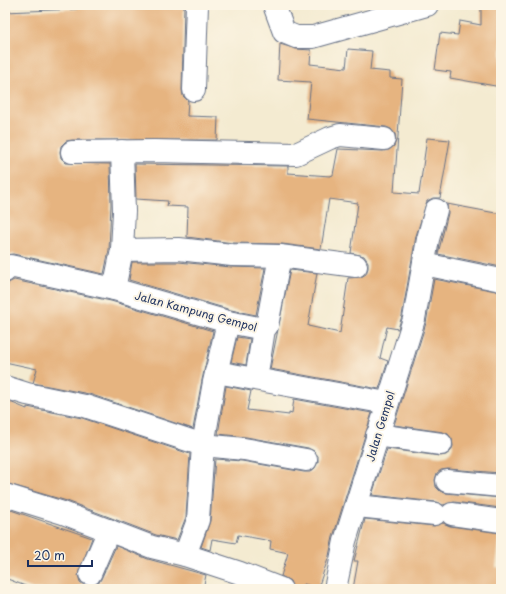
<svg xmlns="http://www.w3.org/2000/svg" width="506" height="594" font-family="'Playpen Sans',sans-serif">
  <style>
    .building { fill: #e6b480 }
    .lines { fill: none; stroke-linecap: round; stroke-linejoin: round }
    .minor-casing { stroke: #677186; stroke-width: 24 }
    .minor { stroke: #fff; stroke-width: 22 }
    .labels { text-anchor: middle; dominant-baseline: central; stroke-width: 4; stroke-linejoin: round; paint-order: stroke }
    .street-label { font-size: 11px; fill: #1b2f5e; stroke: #fcf5e5 }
  </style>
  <rect width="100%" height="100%" fill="#fcf5e5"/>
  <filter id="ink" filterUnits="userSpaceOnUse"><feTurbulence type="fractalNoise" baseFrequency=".025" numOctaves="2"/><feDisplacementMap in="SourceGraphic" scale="8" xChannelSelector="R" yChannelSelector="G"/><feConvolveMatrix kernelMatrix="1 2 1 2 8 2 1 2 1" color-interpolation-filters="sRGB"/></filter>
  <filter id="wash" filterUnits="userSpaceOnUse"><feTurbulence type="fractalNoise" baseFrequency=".012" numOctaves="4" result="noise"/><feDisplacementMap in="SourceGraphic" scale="16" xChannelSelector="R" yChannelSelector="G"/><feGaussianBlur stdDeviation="0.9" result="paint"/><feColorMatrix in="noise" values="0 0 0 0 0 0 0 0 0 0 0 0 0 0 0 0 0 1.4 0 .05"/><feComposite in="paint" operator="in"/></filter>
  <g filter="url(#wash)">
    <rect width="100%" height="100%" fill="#f4ebd1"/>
    <g id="blocks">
      <!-- building -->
      <g class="building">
        <path d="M77 5H184L182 90 183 96 188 101 187 116 218 117 217 140H72L66 141 61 146 60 152 61 158 66 163 110 164 111 204 109 250 104 274 13 254 5 255V12L77 9Z"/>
        <path d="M501 7V87L450 78 451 72 435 70 440 33 458 35 460 21 481 25V8Z"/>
        <path d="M280 44 296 49 311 50 310 64 346 68 348 49 372 51 370 70 390 72V78L402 79 394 192 419 194 427 138 450 140 440 198H433L427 201 416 236 402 316 398 329 387 327 380 358 388 361 379 389 270 369 290 270 317 273 308 326 340 333 348 278 361 277 366 274 368 268V262L364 256 351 253 358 203 329 199 321 249 282 244 233 243 187 237 188 207 167 206 168 201 136 199 135 164 288 166V173L330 176 333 175 338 149 383 151 389 150 394 146 396 141 395 134 391 129 386 127 307 119 311 82 278 80Z"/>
        <path d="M447 204 501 214V267L438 254 448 213Z"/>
        <path d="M132 262H178L231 267 265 268 256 315 231 310 129 280Z"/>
        <path d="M434 279 501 292V371L497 394 501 395V473L448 469 441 470 437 473 435 480 436 487 440 491 445 493 501 498V508L454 502 443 505 436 502 372 495 387 449 440 456 446 455 451 451 453 446 452 439 448 434 443 432 394 425 426 323Z"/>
        <path d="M14 280 111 301 213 331 202 380 193 429 89 394 33 383 37 369 5 362V304L8 283Z"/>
        <path d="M237 337 250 339 246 365 231 362Z"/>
        <path d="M226 386 251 391 247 410 289 415V412L292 413 294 399 372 413 333 537 329 556 318 588 304 584 303 589H293L290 581 281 576 288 553 270 549 271 541 238 535 236 543 212 539 210 550 201 547 210 521 215 459 242 461 304 472H310L315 468 318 462V456L314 451 308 448 246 437 218 434Z"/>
        <path d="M5 400 27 409V407L82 418 190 454 186 517 177 540 156 535 67 501 5 483Z"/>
        <path d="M5 508 92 538 78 575 80 582 85 586H92L98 584 101 579 116 546 148 559 206 575 203 589H33L5 578Z"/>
        <path d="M365 519 434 526 443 523 450 526 500 533 496 567 501 568V589H353L358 561H354Z"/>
      </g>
    </g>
  </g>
  <g filter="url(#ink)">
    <use href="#blocks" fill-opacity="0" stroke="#677186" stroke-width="1"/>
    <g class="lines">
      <!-- minor casing -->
      <g class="minor-casing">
        <g id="minor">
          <path d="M274 5 284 32 296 37H313L427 5"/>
          <path d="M194 90 197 5"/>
          <path d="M72 152 154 151 296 154 330 138 340 135 384 139"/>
          <path d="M122 250 179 249 232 255 280 256"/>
          <path d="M424 264 501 280"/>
          <path d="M5 271 10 266 114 289 228 322 264 329"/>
          <path d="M114 289 122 250 124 211 122 151"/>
          <path d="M216 372 387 403"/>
          <path d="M256 379 264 329 267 326 280 256 356 266"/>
          <path d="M5 387 27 394 85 406 203 445 244 449 306 460"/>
          <path d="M377 435 441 444"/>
          <path d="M447 481 501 486"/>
          <path d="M5 495 63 513 152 547 185 555 240 573 281 589"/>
          <path d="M357 506 435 514"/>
          <path d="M452 514 501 521"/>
          <path d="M185 555 198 520 203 445 214 382 228 322"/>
          <path d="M90 574 109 530"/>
          <path d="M335 589 345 541 414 319 428 239 436 210"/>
        </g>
      </g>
      <!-- minor -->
      <use href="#minor" class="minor"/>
    </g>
  </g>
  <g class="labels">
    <!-- street labels -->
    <g class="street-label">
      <text transform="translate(196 311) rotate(15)">Jalan Kampung Gempol</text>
      <text transform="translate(380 426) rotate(-73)">Jalan Gempol</text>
    </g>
  </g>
  <!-- margin -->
  <rect width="506" height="594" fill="none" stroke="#fcf5e5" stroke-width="20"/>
  <!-- scale -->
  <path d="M28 560v6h64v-6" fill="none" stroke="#1b2f5e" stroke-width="2"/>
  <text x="34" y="560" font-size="12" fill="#1b2f5e" stroke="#fcf5e5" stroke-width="3" paint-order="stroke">20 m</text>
</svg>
